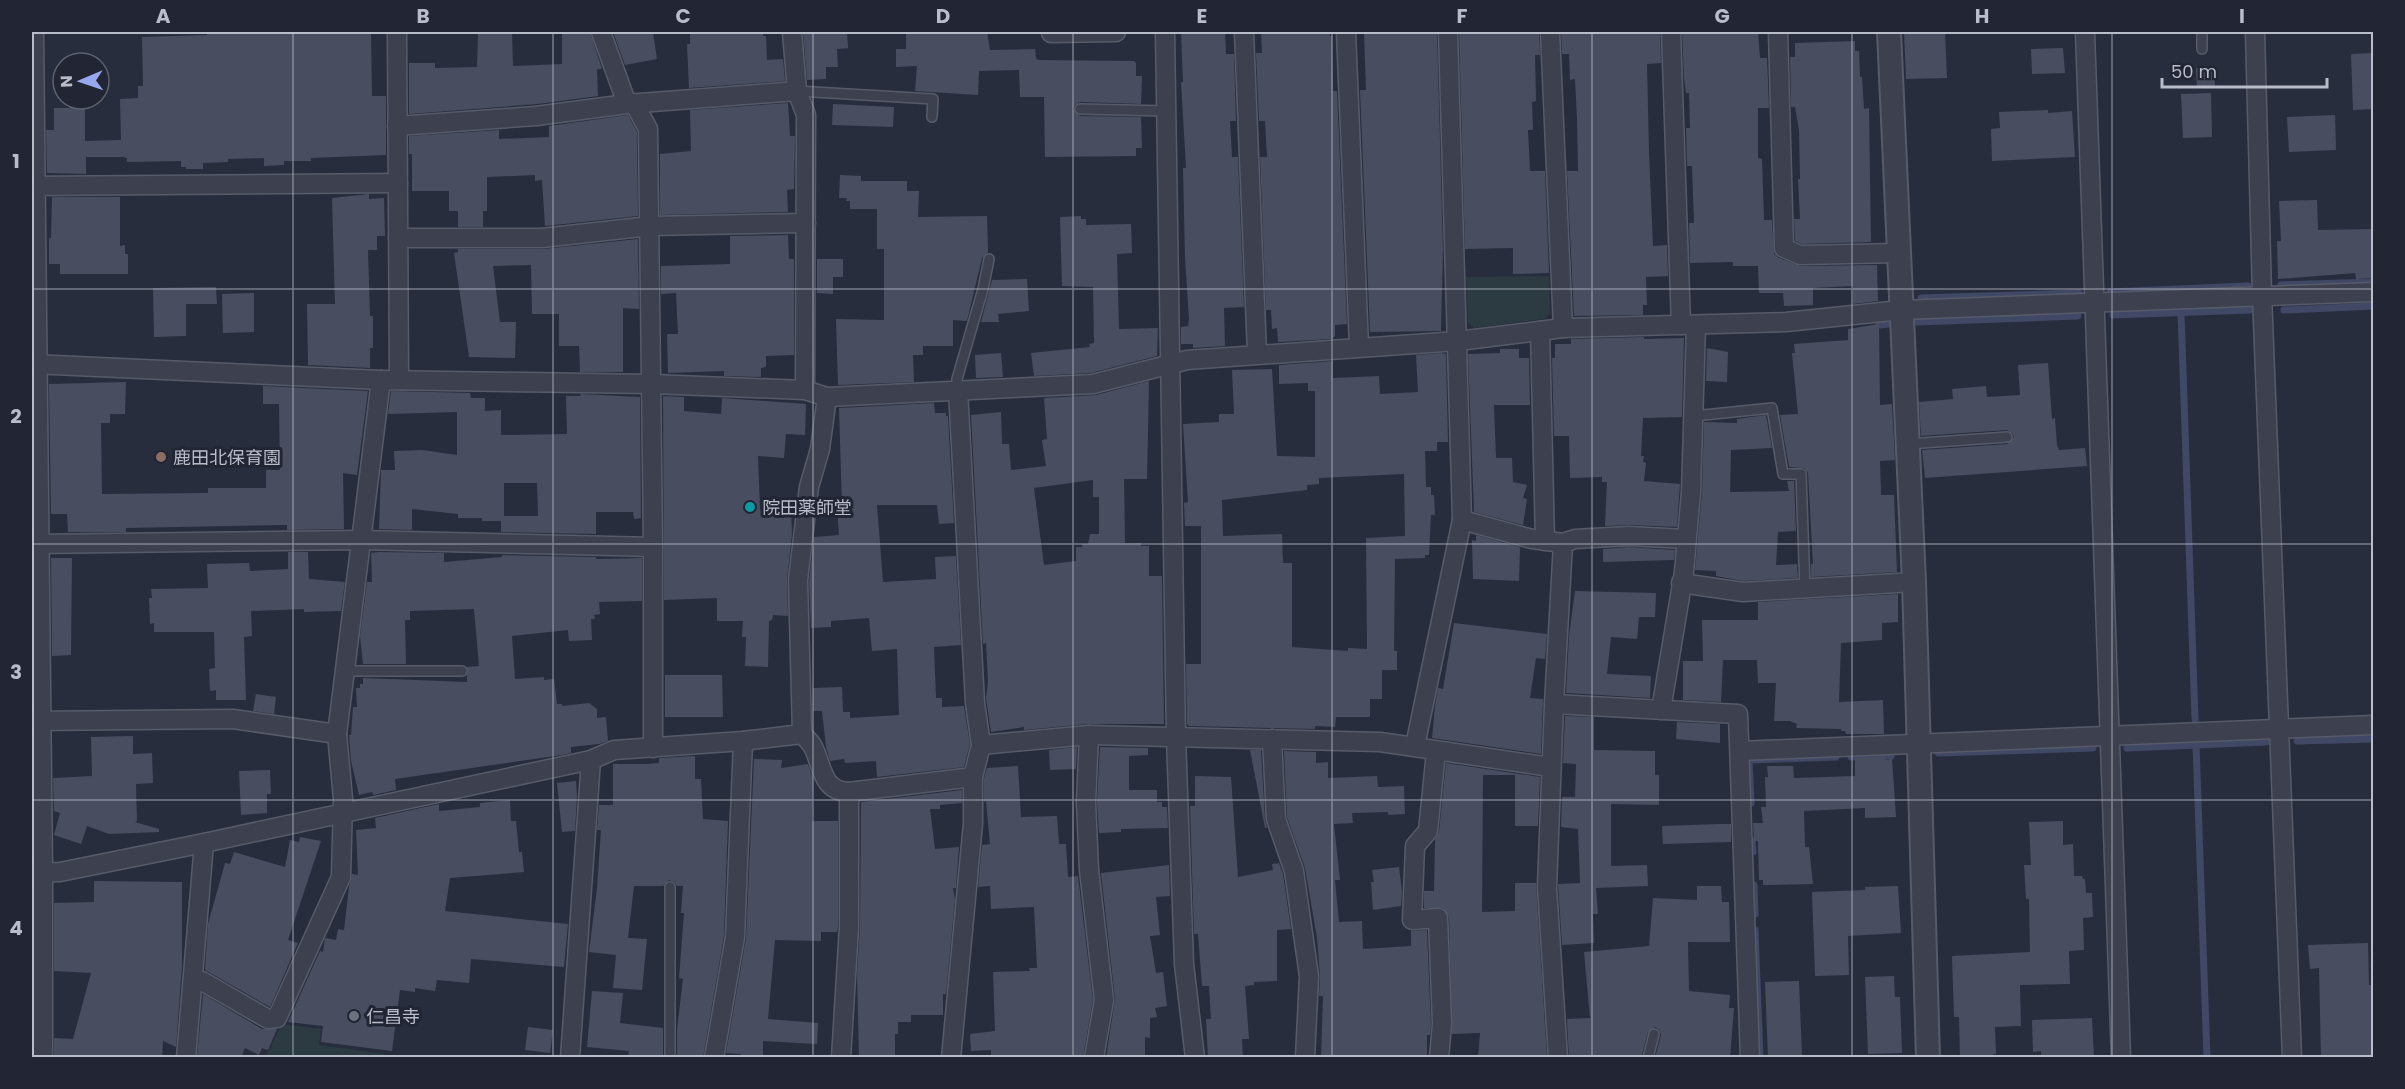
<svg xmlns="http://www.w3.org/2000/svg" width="2405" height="1089" font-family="Poppins,'Noto Sans JP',sans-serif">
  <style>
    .green { fill: #2b3b41 }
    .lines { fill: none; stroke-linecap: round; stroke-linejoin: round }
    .stream { stroke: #404866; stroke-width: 7 }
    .building { fill: #484d60; fill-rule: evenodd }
    .service-casing { stroke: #575b69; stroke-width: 12 }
    .minor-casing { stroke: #575b69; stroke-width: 21 }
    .tertiary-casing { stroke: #575b69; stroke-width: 26 }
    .service { stroke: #3c404f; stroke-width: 9 }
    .minor { stroke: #3c404f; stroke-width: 18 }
    .tertiary { stroke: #3c404f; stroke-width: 22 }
    .grid { fill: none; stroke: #b9bcc9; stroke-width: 1.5; stroke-opacity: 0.55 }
    .education-dot { fill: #8d6e63; stroke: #212534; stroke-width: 2 }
    .culture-dot { fill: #0f9aa8; stroke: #212534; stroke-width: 2 }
    .worship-dot { fill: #6b7280; stroke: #212534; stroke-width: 2 }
    .labels { text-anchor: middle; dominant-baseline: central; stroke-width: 6; stroke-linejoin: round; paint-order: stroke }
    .poi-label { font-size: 18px; fill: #b9bcc9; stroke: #212534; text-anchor: start }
    .neatline { fill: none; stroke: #b9bcc9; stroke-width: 2 }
    .grid-label { font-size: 20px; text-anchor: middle; font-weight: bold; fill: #b9bcc9 }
  </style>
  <rect width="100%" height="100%" fill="#282d3e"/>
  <!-- green -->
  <g class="green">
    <path d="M1549 276 1550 314 1544 319 1473 328 1468 322 1466 277Z"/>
    <path d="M282 1024 321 1029 319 1045 384 1054 383 1058H265Z"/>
  </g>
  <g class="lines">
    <!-- stream -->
    <g class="stream">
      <path d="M2281 285 2374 282"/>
      <path d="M2110 292 2248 286"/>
      <path d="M1921 298 2079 293"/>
      <path d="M2284 310 2374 306"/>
      <path d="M2181 313 2195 719"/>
      <path d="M2113 315 2250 310"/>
      <path d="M1918 322 2078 316"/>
      <path d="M1879 325 1889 324"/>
      <path d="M2297 741 2374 739"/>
      <path d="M2196 745 2207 1058"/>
      <path d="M2127 748 2266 742"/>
      <path d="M1938 753 2093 748"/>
      <path d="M1851 757 1891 756"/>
      <path d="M1751 803 1749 760 1836 757"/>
      <path d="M1752 840 1753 852"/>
      <path d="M1754 885 1755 914"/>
      <path d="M1755 930 1760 1058"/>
    </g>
  </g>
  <!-- building -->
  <g class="building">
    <path d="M207 32H371L372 96H386V155L311 158V161H284V165L264 166V158L228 159V162L203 163V169H186V167H181V161L127 162V158L123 157H86V174L47 173 46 130H54V108H85V141L121 140 120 99 138 98V86H143L142 37 207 35Z"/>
    <path d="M481 32H512L513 66 562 64V32H590L602 69H597L598 96 538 104 409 114V63H435V68L477 67 478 33Z"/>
    <path d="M613 32H653L657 59 625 65Z"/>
    <path d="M690 32H763V36H766L767 60 783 59 785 81 689 88 687 44H690Z"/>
    <path d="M803 32H847L848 48 837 49 838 67H826V79L807 80Z"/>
    <path d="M906 32H987L990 50 1035 49 1036 58 1038 60 1134 61 1136 63V76H1142L1141 104 1080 102 1075 105 1073 109 1080 116 1141 117 1142 148H1136V156L1045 157 1044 97H1020L1019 70 979 71 978 95 915 91 917 66 896 67V49H906Z"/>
    <path d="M1181 32H1225L1226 54H1234L1236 121H1230L1232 157H1238L1244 307 1224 308 1225 346 1193 348V344H1181V327L1188 326 1189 320 1185 257 1183 168H1186L1181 82H1183Z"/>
    <path d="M1261 32H1330V36H1332L1333 91H1337L1347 324 1335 325V336L1332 339 1278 342 1277 328 1272 329 1271 310H1266L1260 157H1267L1265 121H1259L1256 53H1262Z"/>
    <path d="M1364 32H1437L1443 250 1441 331 1370 332 1360 90H1366Z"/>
    <path d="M1459 32H1539L1540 55H1535L1536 101 1532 102 1533 130H1528L1530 171H1545L1549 273 1513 274V248L1465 249Z"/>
    <path d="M1561 32H1660L1661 63 1647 64 1649 153 1653 246 1667 245 1668 276 1646 277 1647 305H1643V315L1574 316 1567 171H1578L1577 119 1575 79 1570 80 1569 54H1562Z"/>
    <path d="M1682 32H1758L1760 58H1767L1769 108H1758V158L1762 159 1764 220H1772L1774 254 1779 258 1800 266 1877 265 1878 301 1853 304V286L1813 288V305L1784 306 1783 293H1759L1758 266H1733V262L1690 263 1689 223H1694L1692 166H1687L1686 128H1690L1689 93H1686L1684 78Z"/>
    <path d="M1904 32H1945L1947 78 1906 79Z"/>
    <path d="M1855 41V51H1859L1860 77H1862L1864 109 1869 108 1871 242 1802 244 1795 241 1794 219H1800L1798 179H1800L1799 130 1795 107H1791L1790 57H1795V43Z"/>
    <path d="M2063 48 2065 73 2032 74 2031 49Z"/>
    <path d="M2373 53V109L2353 110 2351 54Z"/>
    <path d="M2196 68H2214L2215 86 2197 88Z"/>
    <path d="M2211 93 2212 137 2183 138 2181 94Z"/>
    <path d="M788 103 790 136H795L794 189 787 190 788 212 660 215V154L691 151 690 110Z"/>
    <path d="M833 104 894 107 893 127 832 125Z"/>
    <path d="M2048 110V113L2072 111 2075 157 1992 161 1991 129 2000 128 1999 112Z"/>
    <path d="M628 115 637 132 638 216 545 226 542 180 535 181V175L487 177V211H483V227H458V211H449V191H412V154H409V136L499 130V139L549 137V126Z"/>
    <path d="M2335 115 2336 150 2289 152 2287 117Z"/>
    <path d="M840 175 861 176V181H907V191H919L918 217 987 216 988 252 982 258 967 321 953 320V346H923V355H913L914 382 838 385 836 319 884 320V249H877V209H850V201H846L847 198H839Z"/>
    <path d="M369 194V199L384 198 385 236H377V250H368L370 316H373V348H370V368L308 365 307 304H335L332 198Z"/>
    <path d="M52 197H120V246L125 245V254H128V274H60V264H49V238H51Z"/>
    <path d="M2317 200 2318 230 2373 229V278L2356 279 2355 273 2278 279 2277 241H2281L2279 201Z"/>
    <path d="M1081 216V219H1086V225L1131 224 1132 253 1117 254 1119 329 1158 328 1157 356 1091 373 1034 376 1031 353 1090 347 1089 344 1094 343 1093 287 1062 286 1060 217Z"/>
    <path d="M788 235 789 259H794V355L766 356V367L761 368V377L724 376V371L668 373 667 334H678L676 293 661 294V266L730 264V236Z"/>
    <path d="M638 239 639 309 623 308V372H580L579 346H559V314H532L531 265 493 266 500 322H516L515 358 469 357 454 253 458 252V249H543Z"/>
    <path d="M817 259H843V277H833V294L817 293Z"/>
    <path d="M1027 279 1029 311 998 314 999 322H981L992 280Z"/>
    <path d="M216 287 217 304H186V336L154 337 153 288Z"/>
    <path d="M254 293V332L223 333 222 294Z"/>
    <path d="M1879 324 1880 405 1892 404 1895 460 1880 461 1881 495H1894L1897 572 1811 577V564H1813L1808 473 1804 468 1789 467 1780 415 1798 414 1792 353H1795L1794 344 1848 340V329Z"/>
    <path d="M1644 337V339L1684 338 1682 417 1643 418 1641 456H1644L1643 462 1646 463 1644 481 1680 484 1677 527 1629 525 1605 526 1607 482H1602V477L1570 478 1569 436H1554L1552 358H1555V344H1571V339Z"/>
    <path d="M1707 348 1728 352 1727 382 1706 381Z"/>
    <path d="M1500 349H1519V358H1529L1530 405H1494L1496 458H1512L1513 482 1527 485 1523 498 1527 499 1523 525 1474 512 1468 354 1500 353Z"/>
    <path d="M1001 353 1003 377 976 378 975 355Z"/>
    <path d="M1441 353 1446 354 1448 442H1437V451H1425L1426 487H1431V495H1434L1435 515H1431L1429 555H1425V558L1395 559 1394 651H1397V670H1382V699H1370V717H1336L1335 727 1315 726V729L1189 726 1187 724 1186 664H1201V526H1185L1184 503 1188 502 1183 424 1219 422V414H1234L1232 370 1272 369 1277 456 1315 457V391H1308V383L1279 384V365L1333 361V378L1379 376 1380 394 1418 392 1416 355ZM1404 474 1405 536 1366 538 1367 649 1348 648V651L1292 647V563H1283L1282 534 1223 536 1222 500 1307 490V485L1319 484V478Z"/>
    <path d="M2048 363 2052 419 2055 418 2057 445 2059 450 2085 448 2087 466 1925 478 1922 450 2007 444 2014 437 2012 433 2007 430 1921 436 1919 402 1953 399 1952 389 1986 386 1987 397 2020 395 2018 365Z"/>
    <path d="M1149 381 1147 479H1124L1125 543H1141V546H1149V576H1162L1164 724H1088L1024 730V727L991 732 986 698 988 682 986 643 983 644 971 415 1001 412 1002 444H1009L1011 470 1046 466 1042 440 1047 439 1044 398 1096 395ZM1093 480V497H1099V534H1090L1088 544H1082V547H1076V561L1044 565 1034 488Z"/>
    <path d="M126 382 125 414H110V423H101L102 494 208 493V488H266V470H280L279 404H263V386L368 391 357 475 343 473 344 529 287 530V525L126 528V532H68L67 514H51L49 384Z"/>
    <path d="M391 391 470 393 471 398H485V411L501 410V435L567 434 566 396H581L580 394 640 397 641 518 634 519 633 512H596V534L501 532V521H482V518H458V514L412 509V530L379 529 381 470H395L394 451 422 450 457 455V412L388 414ZM504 483H537L538 516H504Z"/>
    <path d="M663 396 684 397V411L721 414 722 398 806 404 805 435 786 434 784 458 758 456 760 510 791 509 792 534 787 580 788 616 773 615 772 620 769 621 768 667 745 666 746 637H742L743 621H717V598L664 600Z"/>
    <path d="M934 403 935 413H946V416H948L954 523 939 524 937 505H877L883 582 936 579 935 557 956 556 961 645 934 647 936 698H942V707L964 706 970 744 964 767 877 777 876 761 845 763 844 759 830 761 826 747 822 711H813V688L842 687 843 712H850V718L899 715 897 649 872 651 869 618 831 621V627L811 628 809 581 814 537 839 535 837 507H842L839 408Z"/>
    <path d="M1766 415 1772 448 1731 450 1730 492 1789 491 1787 481H1794L1796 531 1778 532 1776 565 1797 564 1798 578 1743 581 1716 576V571L1695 570 1702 493 1704 422 1737 423V419Z"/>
    <path d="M1476 535 1520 547 1519 581 1473 579 1472 540 1476 541Z"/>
    <path d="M1628 547 1675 550 1674 560 1603 562V549Z"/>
    <path d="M288 552H308L309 579 345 582 341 611 304 612V609L251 611 252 636 244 637 246 700H216V690L210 691 209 669 215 668 214 632H154V623L150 624 149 598H152L151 589 208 588 207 564 249 563 250 571 288 569Z"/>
    <path d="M379 552 444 553V562L502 557V555L596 557V559L642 558V601L599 602 600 614 594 615 595 619H591L592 640 569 641 568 630 512 636 515 679 544 677V680L554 679 557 704H562V706L589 703 597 709V718L606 717 608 741 599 744 571 747V753L562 755 395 779 396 790 373 795 372 792 359 795 351 761 349 735H351L353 707H357L356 688H360V684H363V678L467 682V667L479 666 474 609 410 611V620H405L406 664H363L360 636 367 582H372L371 553Z"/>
    <path d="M51 558H72L71 655 52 656Z"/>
    <path d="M1575 591 1656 593 1655 617H1639L1637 639 1611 637 1607 674 1651 676 1650 698 1566 693 1569 636Z"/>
    <path d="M1898 594V622L1882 623V640L1841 643 1839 702 1883 700 1884 734H1846L1845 731H1841V729L1796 728 1797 724 1790 721H1774L1776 683H1758L1757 660H1723L1721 702 1683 700V661H1703L1702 620H1758V602Z"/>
    <path d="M1454 623 1547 634 1545 659 1536 658 1530 698 1543 699 1541 754 1432 738 1435 706 1438 688 1443 689Z"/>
    <path d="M665 675H722L723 717H665Z"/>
    <path d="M256 694 276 697 274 714 253 711Z"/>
    <path d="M1565 716 1594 717V750L1655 751V775H1659V805L1611 804V866L1647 865 1648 886 1596 888 1598 914H1593L1594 943 1562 945 1558 884 1580 883 1578 829 1561 827 1562 797H1575L1576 764 1563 763Z"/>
    <path d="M1677 722 1720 724V743L1676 739Z"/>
    <path d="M133 736V754L152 753 153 783 136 784 137 821 135 822 159 829V832L109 834 87 826 81 844 54 835 60 813 54 811 53 778 92 776 91 737Z"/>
    <path d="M1077 747 1076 769 1050 770 1049 750Z"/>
    <path d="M1100 747 1148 748V755L1129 756V790H1157V802H1162V807H1167L1168 828 1121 829V832L1099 833 1097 802Z"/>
    <path d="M1250 750H1261L1265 820 1267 828H1265Z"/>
    <path d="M1284 751 1316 752V763L1328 762V778L1377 776 1378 787 1404 786 1405 814 1388 815V812L1352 813 1353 823 1334 824 1340 880H1335L1339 922 1362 921 1363 949 1411 946V931L1427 930 1431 1024 1430 1035H1427V1058H1321L1323 996H1319L1320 976 1317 938 1305 868 1287 817Z"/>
    <path d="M695 756V779H701L703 819 728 821 724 936 703 1058H677V1030L683 979 679 978 684 913H681L683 886H677L674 882 669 880 663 886H634L628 938 647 939 642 990 613 988 616 955 589 952 597 888 601 830H597L599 805H613V764H648L659 763V758Z"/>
    <path d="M1885 756V760L1892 759 1896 817 1865 818V808L1804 811 1805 847H1809L1813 884 1763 885V880H1759L1758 841H1754L1753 823H1763L1761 807H1766L1765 777H1768L1767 766H1793L1794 778 1855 776V758Z"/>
    <path d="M754 759 782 760 781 768 808 764 813 778 812 821H838V927L837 932H821V941L775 940 768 1019 818 1023 817 1044 763 1041V1055H758V1058H740L741 1054 726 1053 746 938Z"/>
    <path d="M1446 763 1540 777 1538 826H1515V775H1483L1482 912 1515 911V883H1536L1547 1058H1478L1480 1033 1452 1034 1449 917 1442 908H1424V891H1434L1435 840 1439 832Z"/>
    <path d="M1018 766 1021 817 1057 816 1059 844H1066L1068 877 1078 876 1093 1000 1083 1058H991V1050L971 1051 970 1034 995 1031 993 972 1030 971 1029 968H1037L1034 907 991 909 990 886 978 887 982 845 990 844 986 801 984 802V778L987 768Z"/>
    <path d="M270 770 271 794H267V813L241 815 239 771Z"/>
    <path d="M1195 776 1231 777 1238 877 1273 870 1272 864 1279 863 1283 874 1291 929 1277 930V981L1254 982V985L1245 986 1249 1039H1242L1243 1058H1208L1206 1019H1211L1209 986H1202L1198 934H1194L1190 806H1195Z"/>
    <path d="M576 781 577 797 575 831 562 832 557 783Z"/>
    <path d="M962 790V803L940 805V809H930L935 849 959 847 956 888H953L955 899 946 994H943V1015H911V1022H898V1034H895V1058H859L857 974 860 927 861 802Z"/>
    <path d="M510 800 511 821H516L519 852H522L524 872 450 878 445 911 568 924 564 967 471 959 469 983 437 980 435 991 415 988V992L400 990 392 1051 321 1042 323 1026 288 1022 320 951 323 952 325 938 336 940 338 929 344 930 349 886 352 874 358 875 356 830 376 828 375 818 439 804V811L480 807V803Z"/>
    <path d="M2063 821V845L2073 844 2074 876H2082L2083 879H2085L2086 893H2092L2093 917 2083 918 2084 950 2069 951 2070 984 2020 985 2021 1026 1995 1027 1996 1054H1993V1058H1960L1959 1017H1954L1952 956 2030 952 2029 899H2026L2024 865H2031L2029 822Z"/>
    <path d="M1720 824H1731V842L1663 844 1662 826Z"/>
    <path d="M300 837 321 841 288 940 298 943 270 1007 205 970 208 924 225 863 230 864 234 852 285 867 290 840 299 842Z"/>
    <path d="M1169 865 1170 896 1156 897 1160 935 1150 936 1156 973 1163 972 1167 1006 1155 1008 1157 1017 1150 1018V1038L1145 1037V1058H1106L1115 999 1101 873Z"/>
    <path d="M1399 867 1402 891 1401 906 1373 910 1371 882H1374L1372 870Z"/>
    <path d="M94 881 182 882V966L176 1047 163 1041 162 1058H62V1056L54 1055V1038L73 1039 91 973 54 971V903L94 902Z"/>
    <path d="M1697 886H1721L1722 902H1729L1730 942H1688L1689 991 1730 995 1729 1008H1734L1730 1058H1655L1661 1035 1659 1030 1655 1027 1648 1032 1641 1058H1569L1567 1019 1590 1018 1584 952 1649 946 1653 898 1697 900Z"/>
    <path d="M1898 886 1901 933 1848 936 1849 975 1815 976 1812 892 1865 890V887Z"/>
    <path d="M2368 943 2369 985H2373V1058H2321L2319 968 2310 969 2308 945Z"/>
    <path d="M1894 976 1895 997H1900L1902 1053 1868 1054 1865 977Z"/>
    <path d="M1799 981 1802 1056 1768 1057 1765 982Z"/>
    <path d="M592 991 623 993 620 1023 663 1028V1058H628L629 1051 587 1047Z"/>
    <path d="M203 994 262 1029H277L268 1050 262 1048 259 1055 245 1048 241 1058 197 1057Z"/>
    <path d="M2092 1018 2094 1058H2041V1051L2033 1052 2032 1020Z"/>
    <path d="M528 1027 553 1030 550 1053 525 1050Z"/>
  </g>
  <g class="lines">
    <!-- service casing -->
    <g class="service-casing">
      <g id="service">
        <path d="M2202 32V49"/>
        <path d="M797 91 933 99 932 117"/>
        <path d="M1080 109 1166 111"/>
        <path d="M958 390 957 379 983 289 989 259"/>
        <path d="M1694 416 1772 408 1783 474H1801L1805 589"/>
        <path d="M1908 444 2007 437"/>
        <path d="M346 671H462"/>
        <path d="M670 1058V887"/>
        <path d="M1648 1058 1654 1034"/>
      </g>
    </g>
    <!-- minor casing -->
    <g class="minor-casing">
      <g id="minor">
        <path d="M34 32 43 872V1058"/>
        <path d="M397 32 399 380"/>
        <path d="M601 32 627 104"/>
        <path d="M792 32 797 91 806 115 805 390"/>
        <path d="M1051 32V33L1116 32"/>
        <path d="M1165 32 1176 737 1184 964 1195 1058"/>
        <path d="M1244 32 1257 354"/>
        <path d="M1346 32 1359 346"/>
        <path d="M1550 32 1563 328"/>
        <path d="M1671 32 1681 325"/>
        <path d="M1778 32 1784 248 1800 255 1899 253"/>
        <path d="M2085 32 2121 1058"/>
        <path d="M2255 32 2262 295 2292 1058"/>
        <path d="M634 103 648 129 653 547V748"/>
        <path d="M397 126 536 116 627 104 797 91"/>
        <path d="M32 186 398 183"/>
        <path d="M398 238H542L650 226 806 223"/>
        <path d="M1540 331 1545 541"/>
        <path d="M32 364 381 380"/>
        <path d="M827 397 820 449 809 487 798 580 802 734C805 737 809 741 812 745 823 764 820 791 849 792L973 777 981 745 975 703 958 390"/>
        <path d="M1462 520 1532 539 1563 543 1575 539 1628 536 1686 539"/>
        <path d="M32 544 361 540 653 547"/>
        <path d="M1681 583 1743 592 1914 582"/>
        <path d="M1554 704 1738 714 1750 1058"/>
        <path d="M1661 710 1684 572 1691 492 1696 325"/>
        <path d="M32 721 233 719 337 734"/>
        <path d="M1089 735 1086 802 1089 870 1104 1000 1094 1058"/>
        <path d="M1272 739 1276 819 1294 871 1309 976 1305 1058"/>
        <path d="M981 745 1089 735 1380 742 1551 767"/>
        <path d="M1415 746 1462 520 1448 32"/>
        <path d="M1740 751 2374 725"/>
        <path d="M1436 752 1428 831 1415 846 1412 920 1438 918 1442 1024 1439 1058"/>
        <path d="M33 873 60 872 204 843 591 760 614 750 743 741 802 734"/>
        <path d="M193 980 202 981 268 1019 277 1018 341 877 343 799 337 734 381 380 652 384 805 390 827 397 1093 384 1187 360 1458 341 1563 328 1786 322 1901 310 2374 292"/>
        <path d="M186 1058 204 843"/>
        <path d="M570 1058 591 760"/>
        <path d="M714 1058 735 937 743 741"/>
        <path d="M841 1058 849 927V792"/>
        <path d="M951 1058 973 823V777"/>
        <path d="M1558 1058 1547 887 1554 704 1563 543"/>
      </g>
    </g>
    <!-- tertiary casing -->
    <g class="tertiary-casing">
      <path id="tertiary" d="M1889 32 1914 582 1928 1058"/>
    </g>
    <!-- service -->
    <use href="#service" class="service"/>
    <!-- minor -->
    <use href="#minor" class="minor"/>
    <!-- tertiary -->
    <use href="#tertiary" class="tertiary"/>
  </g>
  <!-- grid -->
  <path class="grid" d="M293 32V1058M553 32V1058M813 32V1058M1073 32V1058M1332 32V1058M1592 32V1058M1852 32V1058M2112 32V1058M32 289H2374M32 544H2374M32 800H2374"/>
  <!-- markers -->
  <circle class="education-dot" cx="161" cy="457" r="6"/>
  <circle class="culture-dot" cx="750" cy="507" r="6"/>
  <circle class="worship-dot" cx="354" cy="1016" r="6"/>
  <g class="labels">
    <!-- poi labels -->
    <g class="poi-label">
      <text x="173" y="457">鹿田北保育園</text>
      <text x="762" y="507">院田薬師堂</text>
      <text x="366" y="1016">仁昌寺</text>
    </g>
  </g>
  <!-- border -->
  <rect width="2405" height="1089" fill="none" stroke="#212534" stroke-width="66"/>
  <!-- north arrow -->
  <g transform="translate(81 81) rotate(268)"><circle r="28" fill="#212534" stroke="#5e6170" stroke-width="1.5"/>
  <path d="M0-4.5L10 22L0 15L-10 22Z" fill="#98a8ee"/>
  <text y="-9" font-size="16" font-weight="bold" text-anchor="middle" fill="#b9bcc9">N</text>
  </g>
  <!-- scale -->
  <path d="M2162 78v9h165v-9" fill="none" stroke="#b9bcc9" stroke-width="3"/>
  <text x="2171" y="78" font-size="18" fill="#b9bcc9" stroke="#212534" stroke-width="4.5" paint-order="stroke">50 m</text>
  <rect x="33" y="33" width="2339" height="1023" class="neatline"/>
  <g class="grid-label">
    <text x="163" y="23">A</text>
    <text x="423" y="23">B</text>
    <text x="683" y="23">C</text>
    <text x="943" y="23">D</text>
    <text x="1202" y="23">E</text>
    <text x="1462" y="23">F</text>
    <text x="1722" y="23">G</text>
    <text x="1982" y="23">H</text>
    <text x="2242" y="23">I</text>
    <text x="16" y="168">1</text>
    <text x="16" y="423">2</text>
    <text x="16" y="679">3</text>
    <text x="16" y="935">4</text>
  </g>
</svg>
